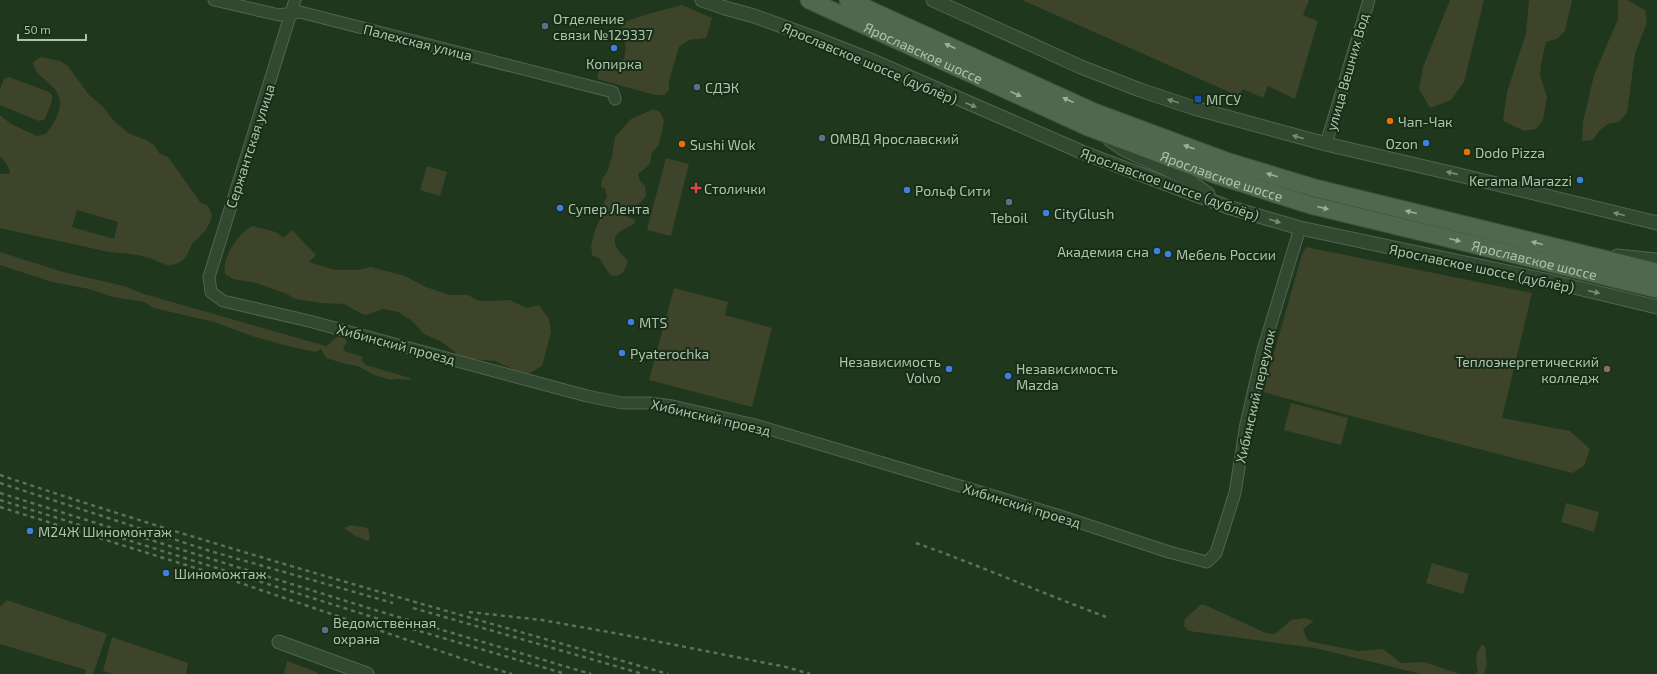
<svg xmlns="http://www.w3.org/2000/svg" width="1657" height="674" font-family="'Exo 2',sans-serif">
  <style>
    .green { fill: #3d4429; fill-rule: evenodd }
    .lines { fill: none; stroke-linecap: round; stroke-linejoin: round }
    .minor-casing { stroke: #4f664e; stroke-width: 13 }
    .tertiary-casing { stroke: #4f664e; stroke-width: 15 }
    .primary-casing { stroke: #3b513a; stroke-width: 19 }
    .minor { stroke: #324831; stroke-width: 11 }
    .tertiary { stroke: #324831; stroke-width: 13 }
    .primary { stroke: #50684e; stroke-width: 17 }
    .rail { stroke: #597457; stroke-width: 2.5; stroke-dasharray: 4 4; stroke-linecap: butt }
    .oneway { fill: #99b298 }
    .oneway2 { fill: #758d74 }
    .service-dot { fill: #5c6f8a; stroke: #182c17; stroke-width: 1.5 }
    .shop-dot { fill: #3f7fe0; stroke: #182c17; stroke-width: 1.5 }
    .transit-dot { fill: #1a4fb4; stroke: #182c17; stroke-width: 1.5 }
    .food-dot { fill: #e8710a; stroke: #182c17; stroke-width: 1.5 }
    .health-dot { fill: #e0444e; stroke: #182c17; stroke-width: 1.5 }
    .education-dot { fill: #8d6e63; stroke: #182c17; stroke-width: 1.5 }
    .labels { text-anchor: middle; dominant-baseline: central; stroke-width: 4; stroke-linejoin: round; paint-order: stroke }
    .poi-label { font-size: 14px; fill: #abc5aa; stroke: #182c17; text-anchor: start }
    .street-label { font-size: 14px; fill: #abc5aa; stroke: #182c17 }
  </style>
  <rect width="100%" height="100%" fill="#1f371d"/>
  <!-- green -->
  <g class="green">
    <path d="M1022 0H1309L1303 15 1318 21 1295 99 1268 86 1263 98 1243 89 1238 96Z"/>
    <path d="M1450 0H1484L1464 82 1451 100 1430 108 1419 89 1423 67Z"/>
    <path d="M1529 0H1572L1565 31 1557 39 1546 42 1541 64 1540 75 1547 97 1543 120 1536 129 1524 131 1503 121 1507 92 1526 33Z"/>
    <path d="M1618 0H1627L1645 10 1647 22 1635 54 1627 113 1619 122 1608 124 1599 131 1593 140 1582 141 1583 122 1594 75 1618 19Z"/>
    <path d="M682 5 712 18 706 38 689 40 679 47 669 81V90L665 95H655L597 79 600 65 624 59 626 48 621 23 651 13Z"/>
    <path d="M41 57 60 61 68 66 89 95 103 107 114 121 128 133 146 140 154 145 159 153 168 157 200 202 208 206 212 215C209 229 204 232 194 242 189 247 189 255 183 260 179 263 174 265 169 265 162 265 155 259 149 258 136 254 122 253 109 252L0 228V174H10C9 166 6 162 0 157V115L11 124 37 136 46 134C55 123 66 104 56 91 47 78 37 79 33 62ZM77 210 118 222 114 239 72 227Z"/>
    <path d="M9 77 49 92 52 95V101L45 119 39 121 0 105V89L4 79Z"/>
    <path d="M654 109 660 112 664 120 663 128 658 146 652 152 650 164 638 174 640 181 645 186 646 196 639 204 631 206 625 210 626 216 634 219 635 223C630 227 622 229 618 233 609 243 621 254 628 261 625 271 621 278 610 275L600 259 592 255 591 246 595 230 603 213 604 201 607 197 605 188 601 187 602 179 607 172 612 157 615 137 631 119Z"/>
    <path d="M666 158 689 164 671 236 647 230Z"/>
    <path d="M427 166 447 172 440 196 420 190Z"/>
    <path d="M253 226C263 230 277 229 283 238L292 230 316 255 309 262 335 270H357L371 267 405 276 426 287 450 295H468L477 300 486 301 510 300 526 308 539 305 549 319 551 332 542 366 530 373H521L495 361 462 358 442 342 424 334 411 320 398 312 383 309 366 315 362 314 344 304 321 303 295 299 287 294 256 283 233 279 225 274C225 271 224 267 225 264 227 251 241 231 253 226Z"/>
    <path d="M1306 247 1532 293 1502 418 1570 431 1590 449 1584 466 1572 473 1351 416 1263 392 1302 254Z"/>
    <path d="M0 252 63 272 124 286 144 294 326 346C335 341 333 336 345 337L347 342 343 349 344 351 361 356 363 358 361 360 366 365 410 378V380L398 379 391 380 374 375 358 366 346 364 326 358 321 349 315 352 292 347 255 337 214 322 154 308 144 302 113 297 89 289 52 282 0 265Z"/>
    <path d="M674 288 728 302 725 315 772 328 752 407 649 380Z"/>
    <path d="M1291 403 1348 418 1341 445 1284 430Z"/>
    <path d="M1566 503 1599 512 1594 532 1561 522Z"/>
    <path d="M350 525 368 528 370 537 368 541 355 536 344 528Z"/>
    <path d="M1432 563 1469 574 1463 594 1426 583Z"/>
    <path d="M7 600 107 634 93 674H85L86 670 0 644V607Z"/>
    <path d="M1200 605H1205L1266 633 1275 634 1291 620 1305 618 1314 621 1303 629 1308 641 1358 651 1383 649 1401 663 1424 662 1460 674H1421L1315 648 1189 631 1184 626 1185 619Z"/>
    <path d="M112 637 188 663 186 674H112L103 671Z"/>
    <path d="M1482 645 1485 646 1487 664 1484 674H1476L1478 670C1475 661 1475 653 1482 645Z"/>
    <path d="M287 661 317 672 318 674H284Z"/>
  </g>
  <g class="lines">
    <!-- minor casing -->
    <g class="minor-casing">
      <g id="minor">
        <path d="M214 0 279 15 300 12 613 92 615 99"/>
        <path d="M295 0 209 277 211 292 223 301 309 321 587 396 622 403H650L672 406 755 425 1057 515 1169 552 1207 562 1216 553 1235 493 1246 424 1263 350 1300 228"/>
        <path d="M1326 144 1369 0"/>
      </g>
    </g>
    <!-- tertiary casing -->
    <g class="tertiary-casing">
      <g id="tertiary">
        <path d="M702 0 725 8 754 16 812 37 868 59 1084 153 1228 207 1300 228 1545 280 1657 307"/>
        <path d="M933 0 1081 67 1140 90 1194 108 1326 144 1472 178 1657 223"/>
        <path d="M1110 140 1125 150 1182 176 1208 194"/>
        <path d="M1617 256 1657 260"/>
        <path d="M279 642 367 674"/>
      </g>
    </g>
    <!-- primary casing -->
    <g class="primary-casing">
      <g id="primary">
        <path id="s1" d="M809 0 1088 127 1219 176 1310 205 1657 289"/>
        <path d="M848 0 1094 112 1226 161 1315 188 1657 272"/>
      </g>
    </g>
    <!-- minor -->
    <use href="#minor" class="minor"/>
    <!-- tertiary -->
    <use href="#tertiary" class="tertiary"/>
    <!-- primary -->
    <use href="#primary" class="primary"/>
    <!-- rail -->
    <g class="rail">
      <path d="M0 475C220 549 445 610 668 674"/>
      <path d="M0 483 210 551 393 603"/>
      <path d="M0 493 378 611 591 674"/>
      <path d="M0 500 395 624 566 674"/>
      <path d="M0 507 205 571 478 664 512 674"/>
      <path d="M916 543C981 566 1044 594 1109 618"/>
      <path d="M413 608 643 674"/>
      <path d="M469 612 542 620 625 635 786 667 810 674"/>
    </g>
  </g>
  <!-- one-way arrows -->
  <defs><path id="oneway-solid" d="M-6-.8H1V-3.2L6.5 0L1 3.2V.8H-6Z"/></defs>
  <g class="oneway">
    <use href="#oneway-solid" transform="translate(950 46) rotate(-156)"/>
    <use href="#oneway-solid" transform="translate(1016 94) rotate(24)"/>
    <use href="#oneway-solid" transform="translate(1068 100) rotate(-156)"/>
    <use href="#oneway-solid" transform="translate(1189 147) rotate(-160)"/>
    <use href="#oneway-solid" transform="translate(1272 175) rotate(-163)"/>
    <use href="#oneway-solid" transform="translate(1323 208) rotate(14)"/>
    <use href="#oneway-solid" transform="translate(1411 212) rotate(-166)"/>
    <use href="#oneway-solid" transform="translate(1455 240) rotate(14)"/>
    <use href="#oneway-solid" transform="translate(1537 243) rotate(-166)"/>
  </g>
  <g class="oneway2">
    <use href="#oneway-solid" transform="translate(1173 101) rotate(-162)"/>
    <use href="#oneway-solid" transform="translate(971 105) rotate(23)"/>
    <use href="#oneway-solid" transform="translate(1298 137) rotate(-165)"/>
    <use href="#oneway-solid" transform="translate(1452 173) rotate(-167)"/>
    <use href="#oneway-solid" transform="translate(1619 214) rotate(-166)"/>
    <use href="#oneway-solid" transform="translate(1275 221) rotate(17)"/>
    <use href="#oneway-solid" transform="translate(1594 292) rotate(13)"/>
  </g>
  <!-- markers -->
  <g class="service-dot">
    <circle cx="545" cy="26" r="4"/>
    <circle cx="697" cy="87" r="4"/>
    <circle cx="822" cy="138" r="4"/>
    <circle cx="1009" cy="202" r="4"/>
    <circle cx="325" cy="630" r="4"/>
  </g>
  <g class="shop-dot">
    <circle cx="614" cy="48" r="4"/>
    <circle cx="1426" cy="143" r="4"/>
    <circle cx="1580" cy="180" r="4"/>
    <circle cx="907" cy="190" r="4"/>
    <circle cx="560" cy="208" r="4"/>
    <circle cx="1046" cy="213" r="4"/>
    <circle cx="1157" cy="251" r="4"/>
    <circle cx="1168" cy="254" r="4"/>
    <circle cx="631" cy="322" r="4"/>
    <circle cx="622" cy="353" r="4"/>
    <circle cx="949" cy="369" r="4"/>
    <circle cx="1008" cy="376" r="4"/>
    <circle cx="30" cy="531" r="4"/>
    <circle cx="166" cy="573" r="4"/>
  </g>
  <rect class="transit-dot" x="1194" y="95" width="8" height="8" rx="2"/>
  <g class="food-dot">
    <circle cx="1390" cy="121" r="4"/>
    <circle cx="682" cy="144" r="4"/>
    <circle cx="1467" cy="152" r="4"/>
  </g>
  <path class="health-dot" d="M694 182h4v4h4v4h-4v4h-4v-4h-4v-4h4z"/>
  <circle class="education-dot" cx="1607" cy="369" r="4"/>
  <g class="labels">
    <!-- poi labels -->
    <g class="poi-label">
      <text x="553" y="18">Отделение<tspan x="553" dy="16">связи №129337</tspan></text>
      <text x="614" y="63" text-anchor="middle">Копирка</text>
      <text x="705" y="87">СДЭК</text>
      <text x="1206" y="99">МГСУ</text>
      <text x="1398" y="121">Чап-Чак</text>
      <text x="830" y="138">ОМВД Ярославский</text>
      <text x="1418" y="143" text-anchor="end">Ozon</text>
      <text x="690" y="144">Sushi Wok</text>
      <text x="1475" y="152">Dodo Pizza</text>
      <text x="1572" y="180" text-anchor="end">Kerama Marazzi</text>
      <text x="704" y="188">Столички</text>
      <text x="915" y="190">Рольф Сити</text>
      <text x="568" y="208">Супер Лента</text>
      <text x="1054" y="213">CityGlush</text>
      <text x="1009" y="217" text-anchor="middle">Teboil</text>
      <text x="1149" y="251" text-anchor="end">Академия сна</text>
      <text x="1176" y="254">Мебель России</text>
      <text x="639" y="322">MTS</text>
      <text x="630" y="353">Pyaterochka</text>
      <text x="941" y="361" text-anchor="end">Независимость<tspan x="941" dy="16">Volvo</tspan></text>
      <text x="1599" y="361" text-anchor="end">Теплоэнергетический<tspan x="1599" dy="16">колледж</tspan></text>
      <text x="1016" y="368">Независимость<tspan x="1016" dy="16">Mazda</tspan></text>
      <text x="38" y="531">М24Ж Шиномонтаж</text>
      <text x="174" y="573">Шиноможтаж</text>
      <text x="333" y="622">Ведомственная<tspan x="333" dy="16">охрана</tspan></text>
    </g>
    <!-- street labels -->
    <g class="street-label">
      <text transform="translate(418 42) rotate(14)">Палехская улица</text>
      <text stroke="none"><textPath href="#s1" startOffset="126">Ярославское шоссе</textPath></text>
      <text transform="translate(870 63) rotate(23)">Ярославское шоссе (дублёр)</text>
      <text transform="translate(1347 72) rotate(-74)">улица Вешних Вод</text>
      <text transform="translate(250 146) rotate(-72)">Сержантская улица</text>
      <text stroke="none"><textPath href="#s1" startOffset="449">Ярославское шоссе</textPath></text>
      <text transform="translate(1170 184) rotate(20)">Ярославское шоссе (дублёр)</text>
      <text stroke="none"><textPath href="#s1" startOffset="773">Ярославское шоссе</textPath></text>
      <text transform="translate(1482 268) rotate(12)">Ярославское шоссе (дублёр)</text>
      <text transform="translate(396 344) rotate(15)">Хибинский проезд</text>
      <text transform="translate(1255 396) rotate(-77)">Хибинский переулок</text>
      <text transform="translate(711 417) rotate(13)">Хибинский проезд</text>
      <text transform="translate(1022 505) rotate(17)">Хибинский проезд</text>
    </g>
  </g>
  <!-- scale -->
  <path d="M18 34v6h68v-6" fill="none" stroke="#abc5aa" stroke-width="2"/>
  <text x="24" y="34" font-size="12" fill="#abc5aa" stroke="#182c17" stroke-width="3" paint-order="stroke">50 m</text>
</svg>
